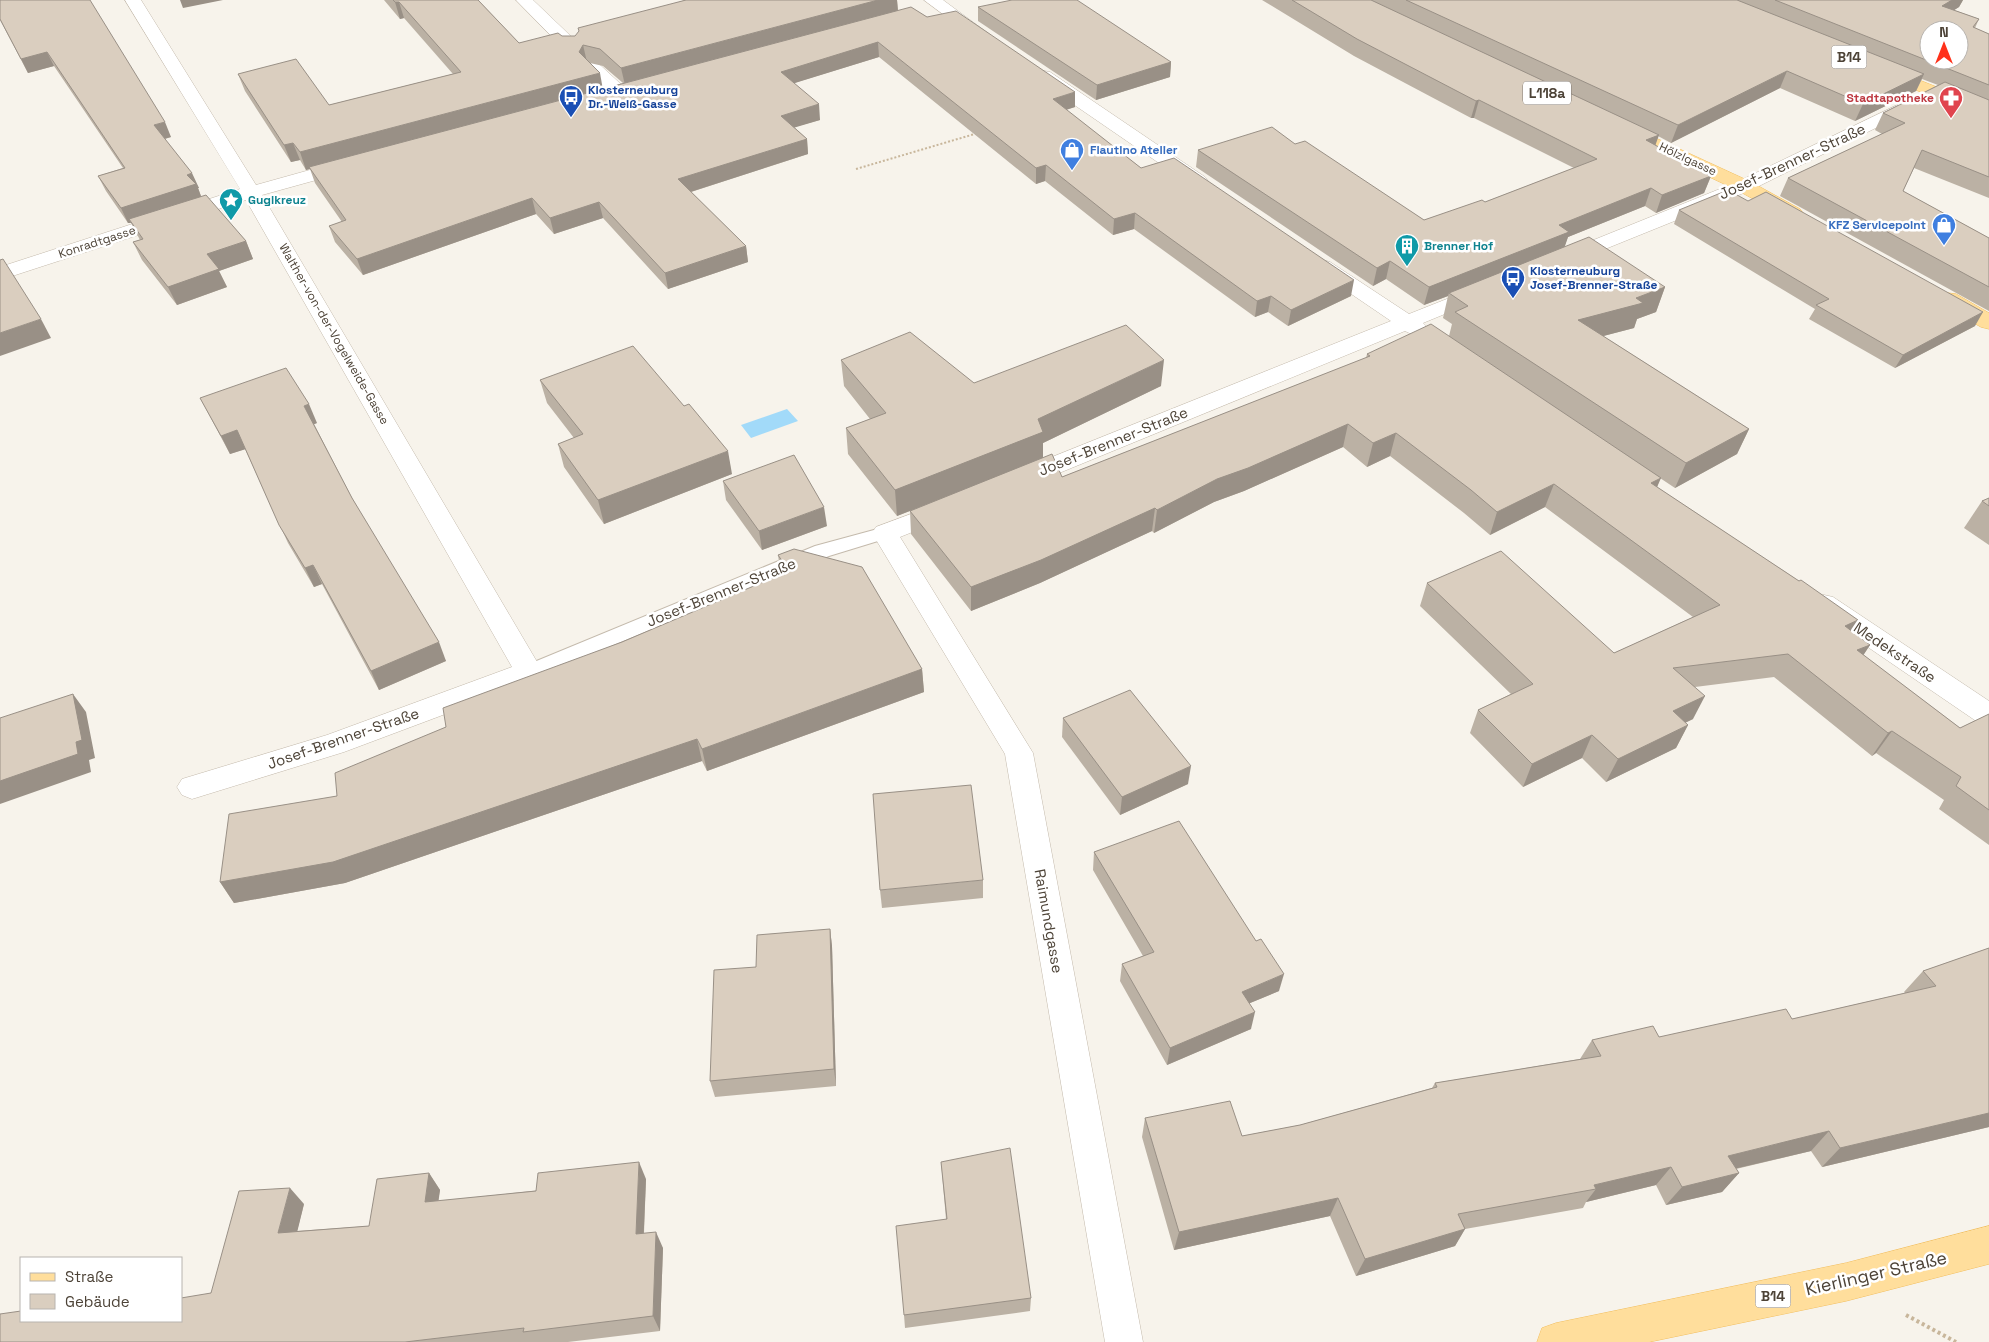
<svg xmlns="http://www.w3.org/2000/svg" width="1989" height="1342" font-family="'Space Grotesk',sans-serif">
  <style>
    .water { fill: #a2daf9 }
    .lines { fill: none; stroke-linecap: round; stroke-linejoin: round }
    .lane-casing { stroke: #c4baac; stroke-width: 2 }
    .street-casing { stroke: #c4baac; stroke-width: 1 }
    .primary-casing { stroke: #f2be5e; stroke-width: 1 }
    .path-far1 { stroke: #c8b69b; stroke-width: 2; stroke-dasharray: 2 2; stroke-linecap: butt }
    .path { stroke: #c8b69b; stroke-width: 4; stroke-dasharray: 3 3; stroke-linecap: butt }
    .lane { fill: #fff; fill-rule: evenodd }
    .street { fill: #fff; fill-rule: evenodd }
    .primary { fill: #ffde9c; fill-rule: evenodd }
    .wall { fill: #bbb1a4; fill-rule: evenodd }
    .shaded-wall { fill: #999086 }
    .building { fill: #dacebf; stroke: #999086; fill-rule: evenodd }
    .labels { text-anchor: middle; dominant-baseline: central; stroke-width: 5; stroke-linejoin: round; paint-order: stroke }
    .far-transit-label { font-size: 12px; font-weight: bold; fill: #164399; stroke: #fff; text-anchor: start }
    .far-health-label { font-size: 12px; font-weight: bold; fill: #be3a42; stroke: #fff; text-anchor: end }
    .far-shop-label { font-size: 12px; font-weight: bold; fill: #366cbe; stroke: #fff; text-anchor: start }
    .far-street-label { font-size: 12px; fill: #4d4337; stroke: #fff }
    .far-culture-label { font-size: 12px; font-weight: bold; fill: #0d838f; stroke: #fff; text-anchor: start }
    .shield { fill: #fff; stroke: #827b73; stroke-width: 1 }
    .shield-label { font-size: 14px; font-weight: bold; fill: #4d4337 }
    .street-label { font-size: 15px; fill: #4d4337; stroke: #fff }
    .near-street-label { font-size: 18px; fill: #4d4337; stroke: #fff }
  </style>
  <rect width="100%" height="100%" fill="#f7f3eb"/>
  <!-- water -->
  <path class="water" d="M787 409 798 421 751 438 741 425Z"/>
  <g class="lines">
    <!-- lane casing -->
    <g class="lane-casing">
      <path id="lane" d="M885 527 891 529 894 533 891 537 829 556 536 677 529 679 522 677 519 672 522 667 815 546Z"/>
    </g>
    <!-- street casing -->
    <g class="street-casing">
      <g id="street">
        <path d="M125 0H141L256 185 349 159 356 161 359 165 356 169 262 195 543 672 539 679 344 752 192 799 182 795 177 787 182 779 327 735 512 667 246 200 0 280V267L240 189Z"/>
        <path d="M516 0H533L578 43 581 47 578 51 572 52 566 51Z"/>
        <path d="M924 0H943L989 34 987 38H975Z"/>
        <path d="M593 63 599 64 625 88 628 92 625 96C610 100 598 82 587 72L584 68 587 64Z"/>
        <path d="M1044 71 1050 72 1205 177 1208 181 1205 185 1198 187 1191 185 1038 80 1035 76 1038 72Z"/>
        <path d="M1914 97 1920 98 1923 102 1920 106 1751 190 1573 262 1566 264 1559 262 1556 258 1559 254 1737 182Z"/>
        <path d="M1323 260 1330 262 1409 314 1472 289 1479 287 1486 289 1490 293 1486 297 1423 323 1431 331 1428 336 1420 338 1405 331 1030 485 1021 487 1012 485 1009 479 1012 473 1391 321 1316 270 1313 266 1316 262Z"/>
        <path d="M946 501 955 503 958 509 955 515 900 537 1033 753 1143 1342H1105L1005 754 872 533 876 527Z"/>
        <path d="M1824 595 1833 597 1989 701V726L1979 723 1815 611 1811 604 1815 597Z"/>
      </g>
    </g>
    <!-- primary casing -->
    <g class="primary-casing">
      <g id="primary">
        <path d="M1884 66 1989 108V119L1878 75 1875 71 1878 67Z"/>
        <path d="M1623 123 1751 182 1800 209 1803 213 1800 217 1793 219 1786 217 1737 190 1616 133 1614 129 1616 125Z"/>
        <path d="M1948 293 1956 294 1989 313V329L1981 327 1940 304 1937 299 1940 294Z"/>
        <path d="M1989 1226V1264L1846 1301 1649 1342H1537L1542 1328 1556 1323 1846 1263Z"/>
      </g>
    </g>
    <!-- path-far1 -->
    <path class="path-far1" d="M856 169 978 133"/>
    <!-- path -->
    <path class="path" d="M1906 1315 1956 1342"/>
    <!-- lane -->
    <use href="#lane" class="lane"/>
    <!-- street -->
    <use href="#street" class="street"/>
    <!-- primary -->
    <use href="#primary" class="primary"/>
  </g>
  <!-- wall -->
  <g class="wall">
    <path d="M0 0 171 137 165 139 199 188H198L201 196 246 241 253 259 219 271 227 287 177 305 142 260 133 242 140 240 131 223H128L106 191 98 176 123 168 54 66 28 73 0 20Z"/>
    <path d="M384 0H478L519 43 562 36H575L685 0H897L898 10 927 17 1075 107 1066 110 1141 168 1351 296 1288 326 1268 312 1255 317 1134 229 1113 235 1045 181 1036 184 879 57 794 83 820 120 794 127 807 139 808 154 691 192 746 246 748 262 668 289 603 218 554 234 536 214 363 275 335 242 329 226 342 222 315 183 310 169 306 170 300 160 291 162 245 91 238 74 329 105 453 74 404 18 400 19ZM590 63 603 66 623 83 603 89Z"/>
    <path d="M1262 0H1963L1959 7 1954 10 1979 19 1975 28 1989 34V198L1914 168 1903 191 1989 238V311L1780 196 1788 178 1882 134 1875 130 1883 113 1938 85 1922 79 1916 91 1855 121 1780 88 1671 143 1658 136 1655 145 1711 176 1704 193 1656 213 1645 206 1568 237 1564 247 1665 287 1656 312 1637 319 1634 328 1603 336 1749 429 1737 454 1675 488 1660 478 1657 487 1858 620 1851 631 1870 645 1863 655 1960 728 1989 714V845L1939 809 1944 800 1876 753 1872 756 1774 677 1695 687 1693 719 1685 723 1688 725 1676 748 1606 782 1582 758 1523 787 1470 733 1478 710 1511 694 1420 606 1427 583 1614 653 1693 617 1545 507 1490 535 1464 513 1390 456 1367 467 1343 447 1244 491 1214 502 1154 533 1152 531 1040 583 971 611 911 534 910 511 897 516 848 454 846 428 870 419 844 386 841 360 974 383 1161 386 1043 443V458L1062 477 1366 358 1367 354 1449 336 1452 324 1443 318 1448 296 1424 305 1386 279 1373 286 1196 167 1198 150 1295 144 1424 220 1485 202 1574 168 1474 118H1471L1354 56Z"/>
    <path d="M978 7 1171 62 1170 77 1096 100 978 21Z"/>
    <path d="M1679 210 1975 326 1895 368 1809 319 1815 309 1674 224Z"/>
    <path d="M540 380 732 474 604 524 564 467 558 444 574 438 547 403Z"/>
    <path d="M200 398 317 423 314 424 352 498 446 661 379 690 322 584 314 587 288 543 245 449 230 454Z"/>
    <path d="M723 481 827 526 762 550 726 500Z"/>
    <path d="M1989 498V545L1964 528 1982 501Z"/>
    <path d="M778 555 922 669 924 692 707 771 702 761 345 883 234 903 220 882 337 796 446 727 622 642 781 575Z"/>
    <path d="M1063 718 1188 784 1120 815 1062 737Z"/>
    <path d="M1094 852 1279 991 1250 1003 1251 1029 1167 1065 1120 981 1122 964 1143 956 1093 870Z"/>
    <path d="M983 880V898L882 908 880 890Z"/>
    <path d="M830 929 832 946 836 1086 715 1097 710 1081 756 967Z"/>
    <path d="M1989 948V1127L1822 1167 1811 1151 1736 1169 1739 1173 1722 1192 1666 1205 1656 1185 1586 1202 1583 1208 1465 1229 1455 1246 1356 1276 1330 1216 1174 1250 1142 1137 1145 1118 1242 1136 1300 1125 1432 1088 1435 1083 1580 1059 1592 1040 1659 1037 1792 1019 1905 993 1904 992 1923 971Z"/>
    <path d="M941 1162 1031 1298 1030 1311 905 1328 904 1315 946 1219Z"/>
    <path d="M429 1173 440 1190 438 1201 646 1179 644 1233 663 1248 660 1331 568 1342H0L181 1321 304 1204 297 1231 369 1226Z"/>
  </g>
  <!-- shaded-wall -->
  <g class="shaded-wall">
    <path d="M180 0H223L183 8Z"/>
    <path d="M878 0H897L898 12 625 85 621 68Z"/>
    <path d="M1952 0H1963L1959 7 1934 23 1942 6Z"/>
    <path d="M395 2H399L404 18 400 19Z"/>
    <path d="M878 42 879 57 782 87 781 72Z"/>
    <path d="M583 45 587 62 579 52Z"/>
    <path d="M47 52 54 66 28 73 21 59Z"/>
    <path d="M1171 62 1170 77 1096 100 1097 85Z"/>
    <path d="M1787 71 1780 88 1671 143 1678 125Z"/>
    <path d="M600 73 603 90 306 170 300 152Z"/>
    <path d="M1924 74 1916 91 1855 121 1863 104Z"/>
    <path d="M1075 92V107L1052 114 1053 99Z"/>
    <path d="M1479 100 1474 118H1471L1476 101Z"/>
    <path d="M819 104 820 120 783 131 781 116Z"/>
    <path d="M165 122 171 137 160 140 154 125Z"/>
    <path d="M1659 135 1653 152 1646 140Z"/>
    <path d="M807 139 808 154 681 195 678 179Z"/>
    <path d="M293 143 300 160 291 162 284 145Z"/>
    <path d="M1046 165 1045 181 1036 184V168Z"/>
    <path d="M192 173 199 188H198L202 199 129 219 131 223H128L121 208 187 175Z"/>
    <path d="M1711 176 1704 193 1656 213 1662 195Z"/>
    <path d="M1651 188 1645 206 1568 237 1564 249 1449 293 1448 296 1424 305 1429 287 1559 225Z"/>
    <path d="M532 198 536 214 363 275 357 259Z"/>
    <path d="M599 202 603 218 554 234 550 218Z"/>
    <path d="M1135 213 1134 229 1113 235 1114 219Z"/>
    <path d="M246 241 253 259 219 271 227 287 177 305 168 287 207 254Z"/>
    <path d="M746 246 748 262 668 289 665 273Z"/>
    <path d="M1390 261 1386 279 1373 286 1377 268Z"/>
    <path d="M1354 280 1351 296 1288 326 1291 310Z"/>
    <path d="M1665 287 1656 312 1637 319 1634 328 1569 345 1578 320Z"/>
    <path d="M1271 296 1268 312 1255 317 1257 301Z"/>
    <path d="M1983 312 1975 326 1895 368 1903 355Z"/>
    <path d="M41 319 51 338 0 356V333Z"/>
    <path d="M1164 360 1161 386 1043 443V458L897 516 895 490 1038 419Z"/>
    <path d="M309 404 317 423 312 425 304 406Z"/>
    <path d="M1348 424 1343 447 1244 491 1214 502 1154 533 1157 510 1217 479Z"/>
    <path d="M1749 429 1737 454 1675 488 1686 463Z"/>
    <path d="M237 430 246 449 230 454 221 436Z"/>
    <path d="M1396 433 1390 456 1367 467 1373 443Z"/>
    <path d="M728 451 732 474 604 524 598 500Z"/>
    <path d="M1661 478 1651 501V483Z"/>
    <path d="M1554 484 1545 507 1490 535 1497 512Z"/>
    <path d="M824 507 827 526 762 550 759 531Z"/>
    <path d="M1155 508 1152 531 1040 583 971 611V587Z"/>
    <path d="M313 565 322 584 314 587 305 568Z"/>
    <path d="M1858 620 1844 643 1845 626Z"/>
    <path d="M439 642 446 661 379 690 371 671Z"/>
    <path d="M1870 645 1855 668 1857 650Z"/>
    <path d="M922 669 924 692 707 771 702 749Z"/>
    <path d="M73 694 86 712 95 758 89 760 91 772 0 804V781L76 742Z"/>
    <path d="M1705 696 1693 719 1661 734 1673 711Z"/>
    <path d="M1688 725 1676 748 1606 782 1618 759Z"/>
    <path d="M1892 731 1876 753 1872 756 1888 733Z"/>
    <path d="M1592 735 1582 758 1523 787 1532 764Z"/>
    <path d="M697 739 702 761 345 883 234 903 220 882Z"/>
    <path d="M1191 766 1188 784 1120 815 1122 797Z"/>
    <path d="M830 929 832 946 836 1086 834 1069Z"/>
    <path d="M1284 974 1279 991 1238 1008 1242 992Z"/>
    <path d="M1255 1012 1251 1029 1167 1065 1170 1048Z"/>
    <path d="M1989 1113V1127L1822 1167 1840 1148Z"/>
    <path d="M1829 1131 1811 1151 1712 1174 1728 1156Z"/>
    <path d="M639 1162 646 1179 643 1250 636 1234Z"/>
    <path d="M1671 1167 1656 1185 1586 1202 1596 1189 1594 1185Z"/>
    <path d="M429 1173 440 1190 436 1219 425 1202Z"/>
    <path d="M1739 1173 1722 1192 1666 1205 1682 1187Z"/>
    <path d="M290 1188 304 1204 293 1249 278 1233Z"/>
    <path d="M1338 1198 1330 1216 1174 1250 1179 1232Z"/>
    <path d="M1465 1229 1455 1246 1356 1276 1365 1259Z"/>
    <path d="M656 1232 663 1248 660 1331 653 1316Z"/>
  </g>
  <!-- building -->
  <g class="building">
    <path d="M0 0H90L165 122 154 125 192 173 187 175 196 184 121 208 98 176 125 168 47 52 21 59 0 19Z"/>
    <path d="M393 0H478L519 43 558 33 562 36H575L579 31 578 28 686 0H878L621 68 600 49 583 45 579 52 600 73 300 152 293 143 284 145 238 74 296 59 329 105 461 72 399 2H395Z"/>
    <path d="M1012 0H1077L1171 62 1097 85 978 7Z"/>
    <path d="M1292 0H1371L1659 135 1646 140 1711 176 1662 195 1651 188 1559 225 1569 232 1429 287 1390 261 1377 268 1198 150 1272 127 1295 144 1305 141 1424 220 1482 200 1485 202 1597 159 1479 100 1476 101 1357 39Z"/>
    <path d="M1406 0H1737L1924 74 1863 104 1787 71 1678 125Z"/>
    <path d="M1775 0H1952L1942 6 1979 19 1973 27 1989 34V85ZM1929 30H1959V60H1929Z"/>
    <path d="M911 7 927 17 956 11 1075 92 1053 99 1141 168 1174 158 1354 280 1291 310 1271 296 1257 301 1135 213 1114 219 1046 165 1036 168 878 42 781 72 819 104 781 116 807 139 678 179 746 246 665 273 599 202 550 218 532 198 357 259 329 226 346 220 309 167Z"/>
    <path d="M1945 82 1989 100V177L1922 150 1903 191 1989 238V287L1788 178 1905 123 1883 113Z"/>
    <path d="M1728 190 1748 201 1766 192 1983 312 1903 355 1816 305 1829 299 1679 210Z"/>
    <path d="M206 195 246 241 207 254 219 269 168 287 133 242 143 239 129 219Z"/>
    <path d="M1589 237 1665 287 1636 298 1643 303 1578 320 1749 429 1686 463 1455 312 1468 306 1449 293Z"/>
    <path d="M3 259 41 319 0 333V260Z"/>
    <path d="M1431 324 1661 478 1651 483 1799 581 1801 580 1858 620 1845 626 1870 645 1857 650 1960 728 1989 714V810L1956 786 1961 777 1892 731 1888 733 1788 654 1673 668 1705 696 1673 711 1688 725 1618 759 1592 735 1532 764 1478 710 1533 684 1427 583 1501 551 1614 653 1720 605 1554 484 1497 512 1471 490 1396 433 1373 443 1348 424 1248 468 1217 479 1157 510 1155 508 1041 560 971 587 910 511 1052 454 1062 477 1370 356 1367 354Z"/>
    <path d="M1126 325 1164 360 1038 419 1043 432 895 490 846 428 886 413 841 360 910 332 974 383Z"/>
    <path d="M633 346 684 406 689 404 728 451 598 500 558 444 583 434 540 380Z"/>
    <path d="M286 368 309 404 304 406 352 498 439 642 371 671 313 565 305 568 279 525 237 430 221 436 200 398Z"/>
    <path d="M794 455 824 507 759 531 723 481Z"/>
    <path d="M1989 498V506L1982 501Z"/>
    <path d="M794 549 862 567 922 669 702 749 697 739 333 862 220 882 229 814 337 796 335 773 446 727 443 708 622 642 789 571 778 555Z"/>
    <path d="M1130 690 1191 766 1122 797 1063 718Z"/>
    <path d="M73 694 82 740 76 742 78 754 0 781V718Z"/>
    <path d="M971 785 983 880 880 890 873 794Z"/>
    <path d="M1179 821 1256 941 1261 939 1284 974 1242 992 1255 1012 1170 1048 1122 964 1154 952 1094 852Z"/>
    <path d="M830 929 834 1069 710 1081 714 970 756 967 757 935Z"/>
    <path d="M1989 948V1113L1840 1148 1829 1131 1728 1156 1739 1173 1682 1187 1671 1167 1594 1185 1596 1189 1458 1214 1465 1229 1365 1259 1338 1198 1179 1232 1145 1118 1230 1101 1242 1136 1300 1125 1437 1087 1435 1083 1601 1056 1592 1040 1653 1026 1659 1037 1786 1009 1792 1019 1936 986 1923 971Z"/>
    <path d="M1010 1148 1031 1298 904 1315 896 1226 947 1219 941 1162Z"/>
    <path d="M639 1162 636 1234 656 1232 653 1316 523 1332 524 1328 405 1342H0V1314L21 1311V1321H181V1298L211 1293 239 1191 290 1188 278 1233 369 1226 377 1179 429 1173 425 1202 536 1191 538 1173Z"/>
  </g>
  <!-- icons -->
  <defs>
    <g id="bus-pin" transform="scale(1.25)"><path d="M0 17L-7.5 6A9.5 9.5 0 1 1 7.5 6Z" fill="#1a4fb4" stroke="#fff"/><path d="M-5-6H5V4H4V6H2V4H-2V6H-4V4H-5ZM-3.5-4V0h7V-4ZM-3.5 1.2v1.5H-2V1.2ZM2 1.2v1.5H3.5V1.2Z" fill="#fff"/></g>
    <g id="pharmacy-pin" transform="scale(1.25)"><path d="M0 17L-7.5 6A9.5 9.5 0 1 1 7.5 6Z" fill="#e0444e" stroke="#fff"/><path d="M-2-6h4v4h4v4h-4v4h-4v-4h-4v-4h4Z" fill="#fff"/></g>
    <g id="shop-pin" transform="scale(1.25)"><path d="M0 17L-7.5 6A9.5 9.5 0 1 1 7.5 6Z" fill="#3f7fe0" stroke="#fff"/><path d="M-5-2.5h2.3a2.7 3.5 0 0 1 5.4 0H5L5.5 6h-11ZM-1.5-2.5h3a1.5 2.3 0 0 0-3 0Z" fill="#fff"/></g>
    <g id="sight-pin" transform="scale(1.25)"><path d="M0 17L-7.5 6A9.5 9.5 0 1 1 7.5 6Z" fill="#0f9aa8" stroke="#fff"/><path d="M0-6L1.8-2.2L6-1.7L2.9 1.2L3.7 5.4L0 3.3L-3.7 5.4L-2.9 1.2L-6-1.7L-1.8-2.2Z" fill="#fff"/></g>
    <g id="building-pin" transform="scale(1.25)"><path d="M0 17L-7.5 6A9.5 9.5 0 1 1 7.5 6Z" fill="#0f9aa8" stroke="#fff"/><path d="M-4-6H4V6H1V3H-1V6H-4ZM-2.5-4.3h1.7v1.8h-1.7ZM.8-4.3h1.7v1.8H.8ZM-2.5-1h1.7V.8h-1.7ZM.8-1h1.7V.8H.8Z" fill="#fff"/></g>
  </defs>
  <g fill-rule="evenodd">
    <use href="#bus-pin" x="571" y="97"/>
    <use href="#pharmacy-pin" x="1951" y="98"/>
    <use href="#shop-pin" x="1072" y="150"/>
    <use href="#sight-pin" x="231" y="200"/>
    <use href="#shop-pin" x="1944" y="225"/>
    <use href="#building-pin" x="1407" y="246"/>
    <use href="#bus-pin" x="1513" y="278"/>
  </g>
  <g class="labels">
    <!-- far-transit labels -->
    <g class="far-transit-label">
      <text x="588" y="90">Klosterneuburg<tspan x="588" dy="14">Dr.-Weiß-Gasse</tspan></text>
      <text x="1530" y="271">Klosterneuburg<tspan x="1530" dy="14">Josef-Brenner-Straße</tspan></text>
    </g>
    <!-- far-health labels -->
    <g class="far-health-label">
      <text x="1934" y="98">Stadtapotheke</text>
    </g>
    <!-- far-shop labels -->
    <g class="far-shop-label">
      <text x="1090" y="150">Flautino Atelier</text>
      <text x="1926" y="225" text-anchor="end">KFZ Servicepoint</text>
    </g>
    <!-- far-street labels -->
    <g class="far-street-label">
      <text transform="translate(1688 159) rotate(25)">Hölzlgasse</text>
      <text transform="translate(97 242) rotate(-18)">Konradtgasse</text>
      <text transform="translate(334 334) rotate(60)">Walther-von-der-Vogelweide-Gasse</text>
    </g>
    <!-- far-culture labels -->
    <g class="far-culture-label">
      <text x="248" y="200">Guglkreuz</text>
      <text x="1424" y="246">Brenner Hof</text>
    </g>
    <!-- shield labels -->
    <g class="shield">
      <rect x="1831.5" y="45.5" width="35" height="23" rx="4"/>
      <rect x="1523" y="81.5" width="48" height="23" rx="4"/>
      <rect x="1755.5" y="1284.5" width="35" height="23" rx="4"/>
    </g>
    <g class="shield-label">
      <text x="1849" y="57">B14</text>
      <text x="1547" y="93">L118a</text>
      <text x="1773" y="1296">B14</text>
    </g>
    <!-- street labels -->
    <g class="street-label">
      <text transform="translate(1792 161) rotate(-25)">Josef-Brenner-Straße</text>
      <text transform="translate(1113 441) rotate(-22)">Josef-Brenner-Straße</text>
      <text transform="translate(721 592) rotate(-22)">Josef-Brenner-Straße</text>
      <text transform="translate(1895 652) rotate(34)">Medekstraße</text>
      <text transform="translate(343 738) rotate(-19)">Josef-Brenner-Straße</text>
      <text transform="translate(1049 921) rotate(80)">Raimundgasse</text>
    </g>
    <!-- near-street labels -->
    <g class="near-street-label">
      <text transform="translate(1876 1273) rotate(-13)">Kierlinger Straße</text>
    </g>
  </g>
  <!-- legend -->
  <rect x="20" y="1257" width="162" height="65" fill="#ffffff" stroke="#b8b4af"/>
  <rect x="30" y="1273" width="25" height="8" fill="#ffde9c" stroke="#b8b4af"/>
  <text x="65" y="1282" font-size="15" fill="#4d4337">Straße</text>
  <rect x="30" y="1294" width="25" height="15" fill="#dacebf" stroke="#b8b4af"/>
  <text x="65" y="1307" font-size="15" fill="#4d4337">Gebäude</text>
  <!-- north arrow -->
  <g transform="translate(1944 45)"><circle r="24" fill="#ffffff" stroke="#b8b4af"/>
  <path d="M0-4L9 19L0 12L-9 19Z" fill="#ff311a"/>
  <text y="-8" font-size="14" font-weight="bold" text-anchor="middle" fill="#4d4337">N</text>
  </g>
</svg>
